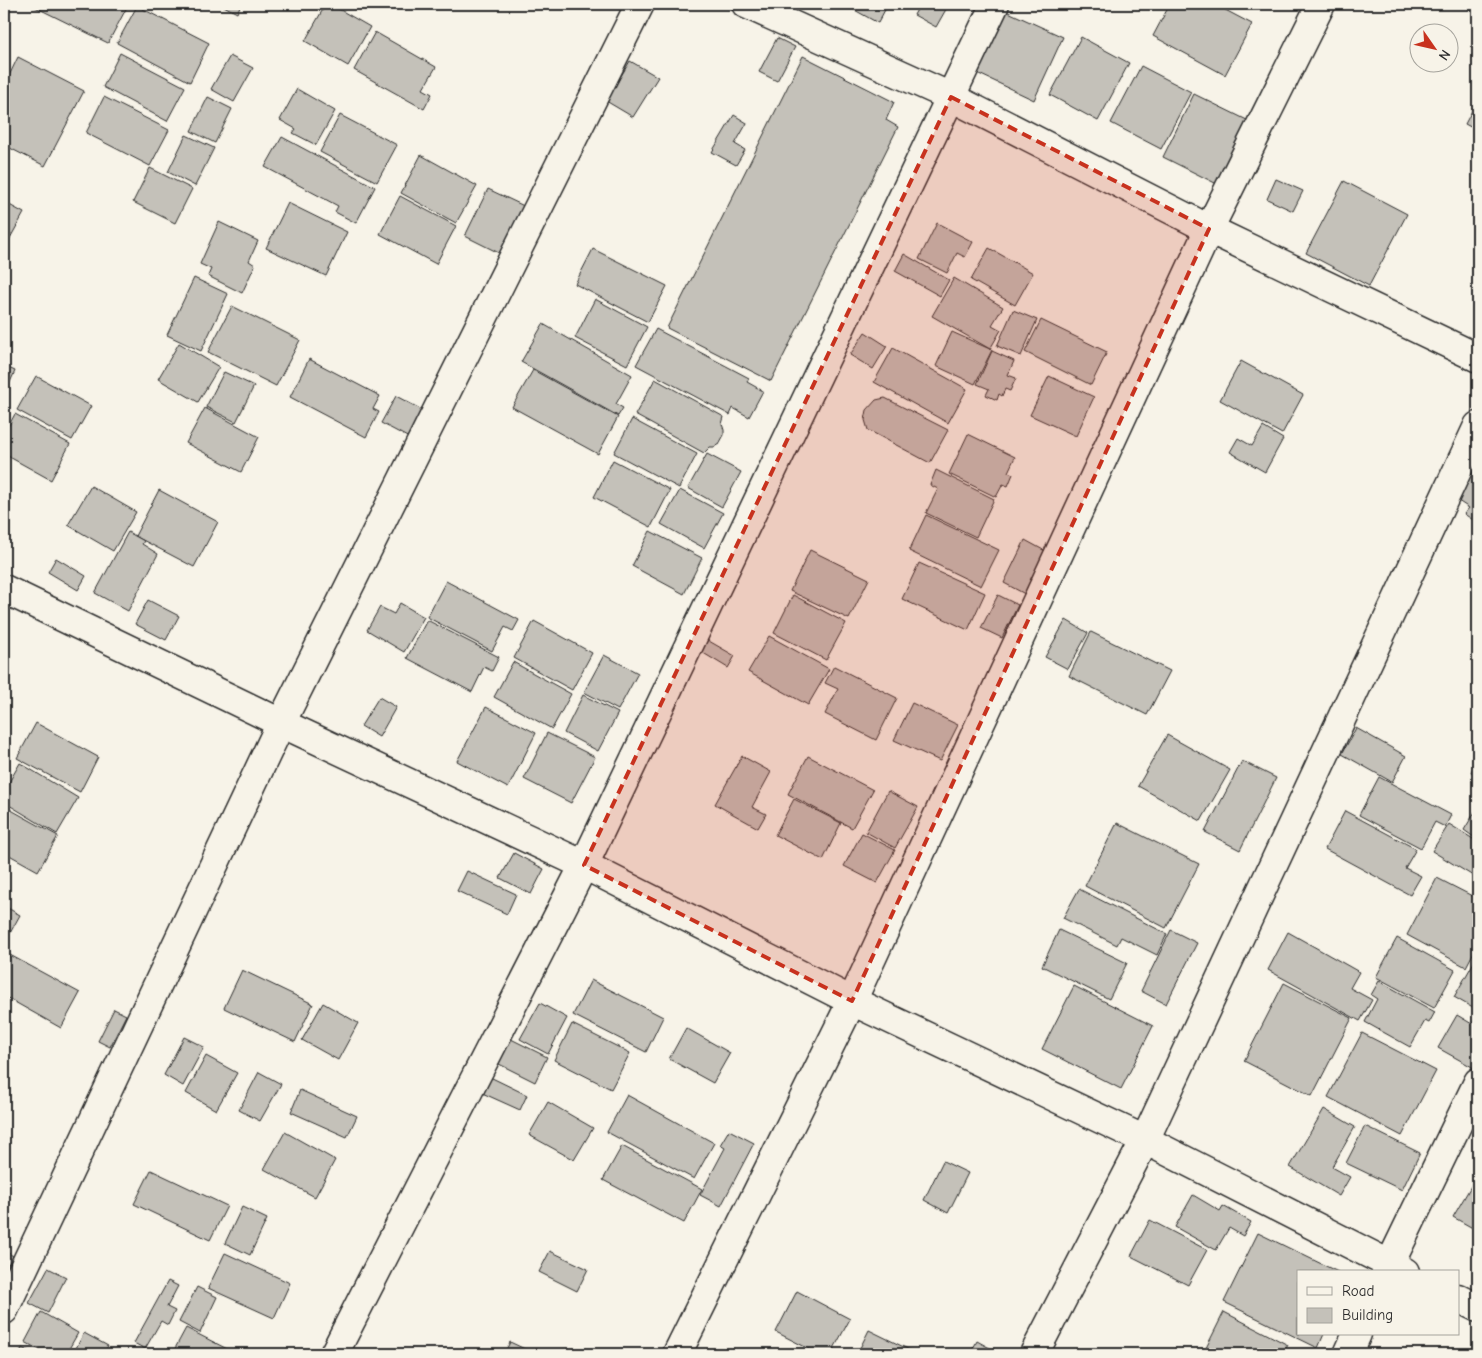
<svg xmlns="http://www.w3.org/2000/svg" width="1482" height="1358" font-family="'Comic Neue',sans-serif">
  <style>
    .building { fill: #c4c1b9; stroke: #2b2b2b }
    .lines { fill: none; stroke-linecap: round; stroke-linejoin: round }
    .minor-casing { stroke: #2b2b2b; stroke-width: 31 }
    .minor { stroke: #f7f3e8; stroke-width: 28 }
    .marked { fill: #c8321e; fill-opacity: 0.2; stroke: #c8321e; stroke-width: 4; stroke-dasharray: 10 6; stroke-linejoin: round }
  </style>
  <rect width="100%" height="100%" fill="#f7f3e8"/>
  <filter id="ink" filterUnits="userSpaceOnUse"><feTurbulence type="fractalNoise" baseFrequency=".02" numOctaves="2"/><feDisplacementMap in="SourceGraphic" scale="10" xChannelSelector="R" yChannelSelector="G"/><feConvolveMatrix kernelMatrix="1 2 1 2 8 2 1 2 1" color-interpolation-filters="sRGB"/></filter>
  <g filter="url(#ink)">
    <!-- building -->
    <g class="building">
      <path d="M29 4H122L127 7 108 43Z"/>
      <path d="M220 4H241L237 13Z"/>
      <path d="M326 4H330L370 27 348 66 305 41Z"/>
      <path d="M853 4H888L878 23 851 8Z"/>
      <path d="M920 4H949L936 27 914 15Z"/>
      <path d="M1170 4H1214L1252 24 1225 75 1153 36Z"/>
      <path d="M137 6 209 43 190 82 117 43Z"/>
      <path d="M1006 11 1063 37 1034 100 977 73Z"/>
      <path d="M375 32 436 67 423 89 432 94 424 109 354 70Z"/>
      <path d="M1081 37 1129 63 1098 121 1050 95Z"/>
      <path d="M777 38 795 47 777 81 759 72Z"/>
      <path d="M120 53 185 87 167 121 103 87Z"/>
      <path d="M230 56 253 68 234 102 211 89Z"/>
      <path d="M803 56 894 102 886 120 898 127 771 381 667 328Z"/>
      <path d="M18 57 84 91 45 166 4 145V86Z"/>
      <path d="M630 61 658 77 633 117 606 101Z"/>
      <path d="M1141 66 1191 92 1161 149 1111 123Z"/>
      <path d="M297 89 335 111 316 145 293 133 296 129 280 120Z"/>
      <path d="M1194 94 1253 123 1221 186 1163 157Z"/>
      <path d="M104 97 169 130 150 166 86 133Z"/>
      <path d="M208 97 232 109 215 143 191 131Z"/>
      <path d="M1478 99V131L1465 124Z"/>
      <path d="M340 115 397 145 377 182 320 152Z"/>
      <path d="M734 115 747 123 735 144 745 150 736 165 712 152Z"/>
      <path d="M186 135 214 148 195 186 168 172Z"/>
      <path d="M282 137 375 187 356 223 335 212 338 206 265 167Z"/>
      <path d="M421 155 477 186 456 223 401 193Z"/>
      <path d="M150 168 192 189 175 223 133 202Z"/>
      <path d="M1276 179 1303 191 1293 211 1267 199Z"/>
      <path d="M1344 181 1407 214 1369 286 1306 253Z"/>
      <path d="M488 189 526 207 503 255 465 236Z"/>
      <path d="M400 196 456 226 436 264 380 234Z"/>
      <path d="M4 202 24 213 4 249Z"/>
      <path d="M288 203 347 232 326 276 266 248Z"/>
      <path d="M219 222 258 241 249 261 255 265 242 293 208 276 211 269 200 264Z"/>
      <path d="M937 223 973 242 965 257 957 253 947 273 919 259Z"/>
      <path d="M989 248 1033 273 1015 305 971 280Z"/>
      <path d="M593 249 667 286 648 322 575 284Z"/>
      <path d="M904 254 949 280 940 296 895 271Z"/>
      <path d="M194 278 228 294 201 351 167 335Z"/>
      <path d="M954 278 1003 307 992 325 1001 330 990 349 932 316Z"/>
      <path d="M595 299 647 327 627 365 575 338Z"/>
      <path d="M232 306 300 340 276 386 208 352Z"/>
      <path d="M1013 310 1037 320 1021 356 997 346Z"/>
      <path d="M1041 320 1107 352 1091 385 1025 352Z"/>
      <path d="M543 324 632 375 616 404 623 408 618 416 521 362Z"/>
      <path d="M656 329 749 378 747 382 763 391 749 417 733 408 730 415 636 365Z"/>
      <path d="M865 332 887 346 873 369 850 355Z"/>
      <path d="M952 332 992 350 975 384 936 366Z"/>
      <path d="M179 343 219 367 198 402 158 379Z"/>
      <path d="M893 348 967 389 948 423 874 382Z"/>
      <path d="M992 351 1014 361 1008 375 1016 378 1010 391 1005 389 1002 396 999 394 997 400 986 395 989 389 977 384Z"/>
      <path d="M309 359 380 396 373 409 379 412 366 437 290 397Z"/>
      <path d="M1241 361 1303 395 1282 434 1220 400Z"/>
      <path d="M4 366 15 371 4 396Z"/>
      <path d="M533 370 618 417 598 454 512 407Z"/>
      <path d="M224 372 254 386 236 422 206 407Z"/>
      <path d="M36 376 91 406 72 440 17 410Z"/>
      <path d="M1049 376 1094 397 1076 436 1030 415Z"/>
      <path d="M655 379 724 417 722 424 724 430V435L719 444 714 447H710L704 453 635 415Z"/>
      <path d="M396 396 428 413 413 440 381 423Z"/>
      <path d="M885 398 948 430 930 463 868 430 865 420 867 410 876 400Z"/>
      <path d="M205 408 259 437 241 472 186 443Z"/>
      <path d="M15 414 70 444 51 480 4 454V434Z"/>
      <path d="M632 419 697 454 679 488 614 453Z"/>
      <path d="M1263 427 1283 439 1265 472 1230 452 1238 438 1252 446Z"/>
      <path d="M968 434 1015 457 1008 472 1013 474 1008 486 1003 484 996 497 949 474Z"/>
      <path d="M707 454 741 472 722 507 688 488Z"/>
      <path d="M613 460 670 490 651 527 594 497Z"/>
      <path d="M1470 469 1478 474V523L1464 514 1469 508 1452 497Z"/>
      <path d="M936 470 994 499 976 537 926 513 938 489 930 485Z"/>
      <path d="M91 486 136 512 113 551 68 525Z"/>
      <path d="M159 490 218 522 194 567 135 536Z"/>
      <path d="M680 490 723 513 704 548 661 524Z"/>
      <path d="M926 515 999 550 981 586 909 551Z"/>
      <path d="M650 531 702 558 684 594 632 566Z"/>
      <path d="M128 532 144 541 142 544 158 554 128 611 95 593Z"/>
      <path d="M1025 540 1047 552 1025 594 1004 583Z"/>
      <path d="M810 550 869 579 849 619 790 591Z"/>
      <path d="M56 558 86 576 78 590 48 572Z"/>
      <path d="M919 563 985 593 968 630 902 599Z"/>
      <path d="M446 581 519 620 513 631 505 627 492 651 427 617Z"/>
      <path d="M793 595 846 623 826 660 774 633Z"/>
      <path d="M998 595 1018 605 1002 638 981 628Z"/>
      <path d="M148 600 179 616 166 640 135 624Z"/>
      <path d="M400 603 424 617 404 652 367 630 380 607 394 614Z"/>
      <path d="M427 620 499 657 492 671 484 667 472 692 407 658Z"/>
      <path d="M1066 620 1088 633 1068 669 1045 657Z"/>
      <path d="M534 621 592 653 572 690 514 658Z"/>
      <path d="M1091 632 1170 671 1147 715 1069 676Z"/>
      <path d="M769 636 829 669 808 705 748 672Z"/>
      <path d="M702 637 735 656 728 668 695 648Z"/>
      <path d="M604 655 638 673 618 710 584 692Z"/>
      <path d="M513 662 571 694 552 729 494 697Z"/>
      <path d="M834 666 897 698 876 740 825 714 838 689 825 683Z"/>
      <path d="M583 695 618 713 598 751 564 733Z"/>
      <path d="M379 697 396 707 379 737 361 726Z"/>
      <path d="M912 703 958 725 940 761 894 740Z"/>
      <path d="M486 707 536 733 508 788 457 761Z"/>
      <path d="M36 723 98 757 80 792 17 758Z"/>
      <path d="M1356 728 1406 756 1392 782 1342 754Z"/>
      <path d="M547 733 595 757 571 803 524 779Z"/>
      <path d="M1167 735 1230 770 1201 821 1138 786Z"/>
      <path d="M742 756 771 772 752 807 766 814 758 828 715 804Z"/>
      <path d="M808 756 873 790 852 828 788 794Z"/>
      <path d="M1478 757V776L1471 772Z"/>
      <path d="M1242 761 1276 778 1240 850 1205 832Z"/>
      <path d="M20 763 78 798 57 834 4 802V791Z"/>
      <path d="M1379 777 1451 815 1445 827 1435 822 1421 848 1359 815Z"/>
      <path d="M888 791 918 807 895 848 866 832Z"/>
      <path d="M794 799 841 823 823 860 775 835Z"/>
      <path d="M4 806 58 836 38 871 4 852Z"/>
      <path d="M1478 807V840L1464 830Z"/>
      <path d="M1345 811 1416 849 1405 868 1421 876 1410 895 1325 849Z"/>
      <path d="M1117 823 1199 864 1166 928 1085 886Z"/>
      <path d="M1449 824 1478 842V879L1432 851Z"/>
      <path d="M862 833 895 850 877 883 844 866Z"/>
      <path d="M514 853 544 869 531 894 500 878Z"/>
      <path d="M467 871 516 894 507 914 457 891Z"/>
      <path d="M1437 878 1478 899V944L1466 967 1407 935Z"/>
      <path d="M1079 889 1167 934 1157 955 1121 937 1117 945 1063 918Z"/>
      <path d="M4 906 20 915 4 944Z"/>
      <path d="M1059 930 1127 963 1109 999 1042 966Z"/>
      <path d="M1171 930 1197 943 1166 1004 1141 991Z"/>
      <path d="M1288 932 1359 972 1350 988 1372 1000 1360 1021 1268 970Z"/>
      <path d="M1397 938 1455 970 1434 1008 1376 977Z"/>
      <path d="M10 955 80 993 61 1028 4 996V966Z"/>
      <path d="M1478 955V1011L1454 997Z"/>
      <path d="M242 970 313 1004 295 1042 224 1008Z"/>
      <path d="M591 980 663 1017 646 1052 573 1015Z"/>
      <path d="M1379 981 1435 1012 1429 1023 1425 1021 1410 1047 1365 1022 1377 999 1371 995Z"/>
      <path d="M1284 983 1352 1018 1312 1096 1244 1061Z"/>
      <path d="M1074 986 1153 1026 1121 1089 1042 1049Z"/>
      <path d="M323 1003 358 1023 338 1060 302 1040Z"/>
      <path d="M540 1003 567 1018 548 1054 520 1039Z"/>
      <path d="M114 1009 126 1015 110 1047 98 1041Z"/>
      <path d="M1457 1015 1472 1024 1477 1016 1478 1017V1061L1474 1068 1438 1048Z"/>
      <path d="M572 1024 630 1053 611 1089 554 1060Z"/>
      <path d="M686 1028 730 1053 713 1083 669 1059Z"/>
      <path d="M1362 1033 1436 1071 1402 1136 1328 1097Z"/>
      <path d="M501 1034 547 1057 535 1082 489 1059Z"/>
      <path d="M184 1037 204 1047 183 1086 164 1075Z"/>
      <path d="M206 1056 237 1073 216 1110 186 1093Z"/>
      <path d="M259 1072 281 1084 260 1121 239 1110Z"/>
      <path d="M488 1076 527 1095 520 1110 480 1092Z"/>
      <path d="M300 1090 357 1116 347 1137 291 1112Z"/>
      <path d="M627 1095 714 1143 694 1179 607 1132Z"/>
      <path d="M548 1102 593 1128 574 1160 529 1135Z"/>
      <path d="M1324 1109 1355 1127 1332 1167 1350 1177 1339 1196 1290 1167Z"/>
      <path d="M1365 1126 1420 1153 1402 1190 1346 1163Z"/>
      <path d="M729 1130 754 1143 721 1206 700 1195 725 1148 720 1145Z"/>
      <path d="M285 1132 335 1160 315 1197 264 1169Z"/>
      <path d="M622 1146 702 1189 684 1223 603 1180Z"/>
      <path d="M943 1161 968 1173 948 1213 924 1200Z"/>
      <path d="M151 1170 227 1206 210 1240 134 1204Z"/>
      <path d="M1474 1181 1478 1184V1231L1453 1217Z"/>
      <path d="M1193 1195 1220 1211 1223 1206 1251 1222 1243 1236 1229 1228 1216 1250 1175 1227Z"/>
      <path d="M242 1207 267 1219 250 1255 225 1243Z"/>
      <path d="M1150 1220 1207 1250 1188 1285 1131 1256Z"/>
      <path d="M1258 1233 1338 1272H1298V1334H1324L1318 1348 1224 1302Z"/>
      <path d="M4 1250 13 1256 4 1271Z"/>
      <path d="M550 1251 588 1269 577 1291 539 1272Z"/>
      <path d="M225 1253 290 1283 274 1318 208 1288Z"/>
      <path d="M48 1268 66 1277 48 1313 29 1303Z"/>
      <path d="M168 1281 178 1286 167 1307 175 1311 168 1325 161 1321 145 1349 134 1343Z"/>
      <path d="M197 1287 217 1297 200 1333 179 1322Z"/>
      <path d="M797 1291 850 1319 831 1354H819L776 1332Z"/>
      <path d="M41 1312 78 1333 66 1354H47L25 1342Z"/>
      <path d="M1224 1312 1288 1345 1283 1354H1203Z"/>
      <path d="M186 1328 237 1354H172Z"/>
      <path d="M869 1330 918 1354H857Z"/>
      <path d="M84 1333 108 1346 103 1354H73Z"/>
      <path d="M977 1341 997 1352 995 1354H970Z"/>
      <path d="M510 1342 529 1351 527 1354H504Z"/>
      <path d="M22 1348 34 1354H19Z"/>
    </g>
    <g class="lines">
      <!-- minor casing -->
      <g class="minor-casing">
        <g id="minor">
          <path d="M746 4 951 97 1209 229 1478 358"/>
          <path d="M4 589 281 723 584 865 852 1001 1145 1140 1405 1272"/>
          <path d="M1386 1272 1478 1082"/>
          <path d="M1458 1298 1478 1308"/>
          <path d="M4 1310 281 723 640 4"/>
          <path d="M334 1354 584 865 995 4"/>
          <path d="M677 1354 852 1001 1209 229 1321 4"/>
          <path d="M1034 1354 1145 1140 1478 426"/>
          <path d="M1348 1354 1357 1334"/>
        </g>
      </g>
      <!-- minor -->
      <use href="#minor" class="minor"/>
    </g>
  </g>
  <!-- marked area -->
  <path class="marked" d="M951 97 1209 229 852 1001 584 865Z"/>
  <!-- margin -->
  <rect width="1482" height="1358" fill="none" stroke="#f7f3e8" stroke-width="20"/>
  <rect x="10" y="10" width="1462" height="1338" fill="none" stroke="#2b2b2b" stroke-width="2" filter="url(#ink)"/>
  <!-- legend -->
  <rect x="1297" y="1270" width="162" height="65" fill="#f7f3e8" stroke="#a5a39c"/>
  <rect x="1307" y="1287" width="25" height="8" fill="#f7f3e8" stroke="#a5a39c"/>
  <text x="1342" y="1296" font-size="15" fill="#2b2b2b">Road</text>
  <rect x="1307" y="1308" width="25" height="15" fill="#c4c1b9" stroke="#a5a39c"/>
  <text x="1342" y="1320" font-size="15" fill="#2b2b2b">Building</text>
  <!-- north arrow -->
  <g transform="translate(1434 48) rotate(124)"><circle r="24" fill="#f7f3e8" stroke="#a5a39c"/>
  <path d="M0-4L9 19L0 12L-9 19Z" fill="#c8321e"/>
  <text y="-8" font-size="14" font-weight="bold" text-anchor="middle" fill="#2b2b2b">N</text>
  </g>
</svg>
